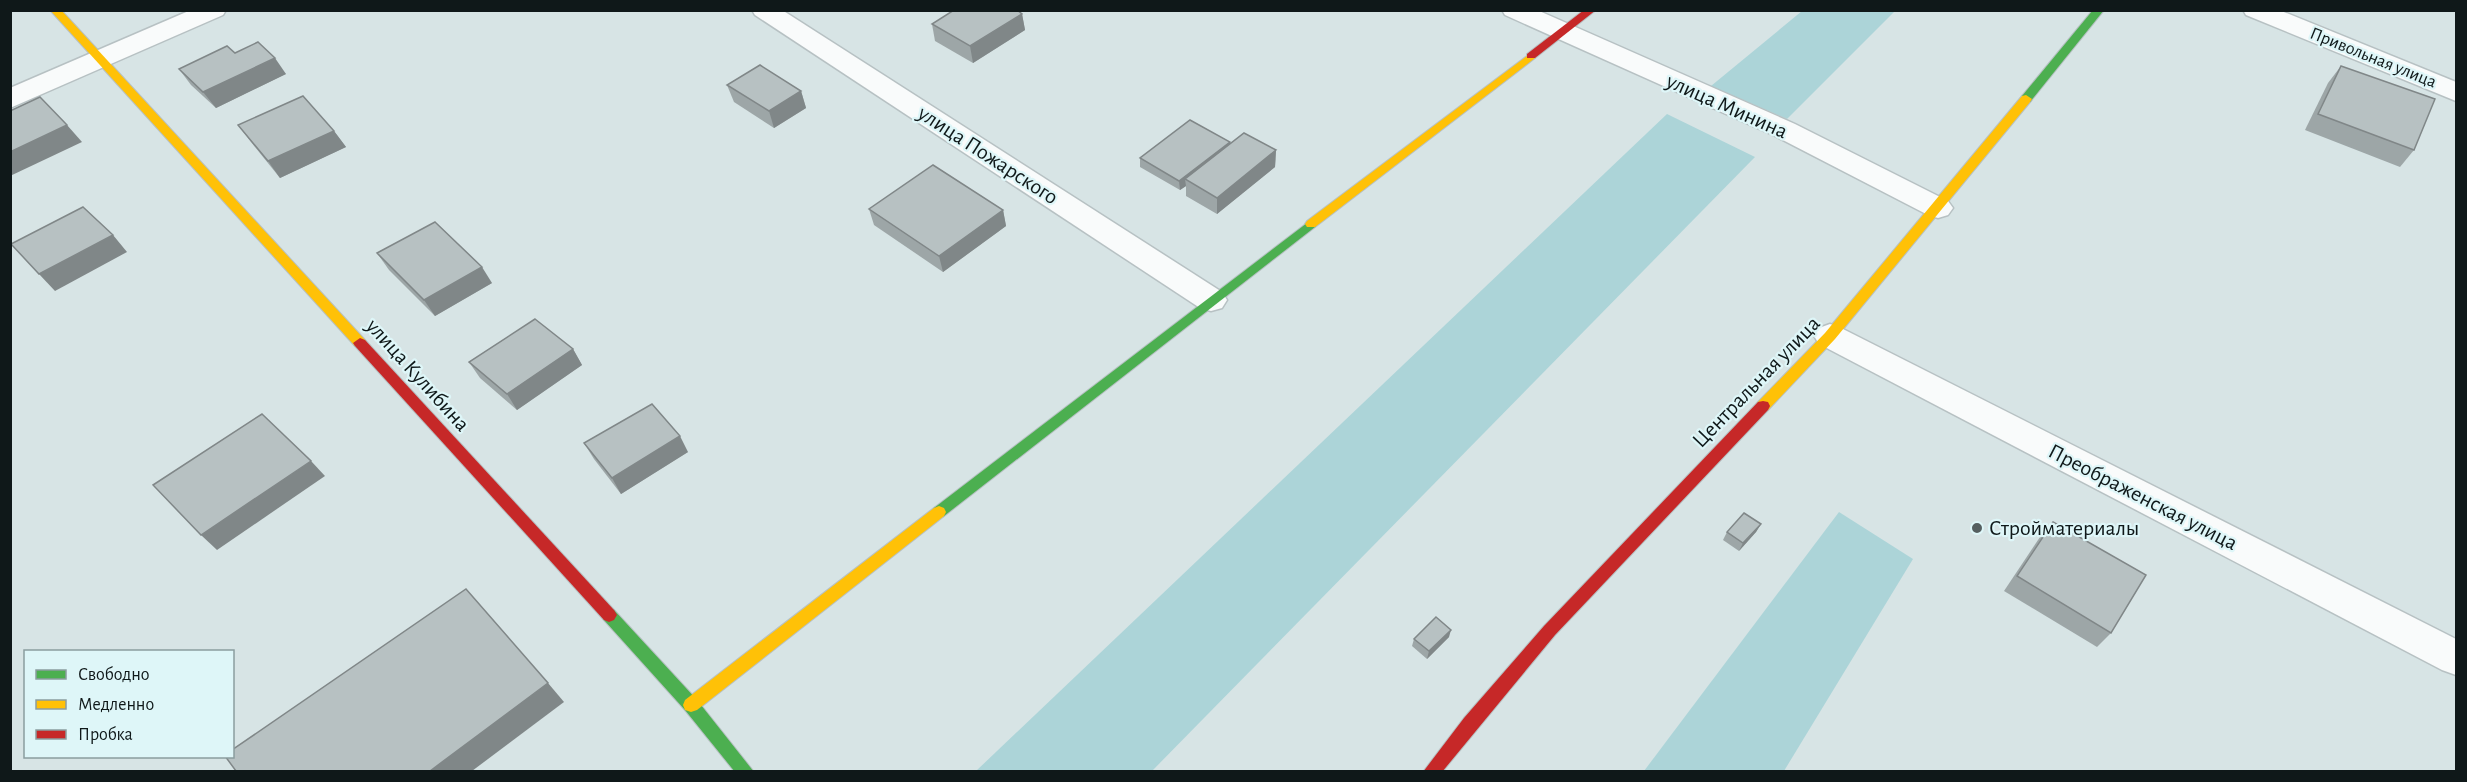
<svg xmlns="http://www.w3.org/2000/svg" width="2467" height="782" font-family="'Alegreya Sans',sans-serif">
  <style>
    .green { fill: #acd4d8 }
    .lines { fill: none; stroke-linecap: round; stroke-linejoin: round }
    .street-casing { stroke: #b7c1c3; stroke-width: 3 }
    .fast-casing { stroke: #b7c1c3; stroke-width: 2 }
    .slow-casing { stroke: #b7c1c3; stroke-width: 2 }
    .jam-casing { stroke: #b7c1c3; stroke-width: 2 }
    .street { fill: #f9fbfb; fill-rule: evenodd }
    .fast { fill: #4caf50; fill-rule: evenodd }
    .slow { fill: #ffc107; fill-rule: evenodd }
    .jam { fill: #c62828; fill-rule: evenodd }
    .wall { fill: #9da6a7 }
    .shaded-wall { fill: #808788 }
    .building { fill: #b7c1c2; stroke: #808788; stroke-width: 1.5 }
    .poi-dot { fill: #555f60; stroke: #def6f8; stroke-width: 2 }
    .labels { text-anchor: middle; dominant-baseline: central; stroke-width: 4.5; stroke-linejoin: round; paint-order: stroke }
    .far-street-label { font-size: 18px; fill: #0f1819; stroke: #def6f8 }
    .street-label { font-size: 22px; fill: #0f1819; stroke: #def6f8 }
    .poi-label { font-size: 22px; fill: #0f1819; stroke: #def6f8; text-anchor: start }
  </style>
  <rect width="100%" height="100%" fill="#d7e4e5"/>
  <!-- green -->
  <g class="green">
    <path d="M1802 11H1895L1787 119 1711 86Z"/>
    <path d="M1667 114 1755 157 1152 771H976Z"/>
    <path d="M1839 512 1913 559 1784 771H1644Z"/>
  </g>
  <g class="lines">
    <!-- street casing -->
    <g class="street-casing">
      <g id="street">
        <path d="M191 10H226L223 15 10 108V88Z"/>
        <path d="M752 10H782L1222 292 1227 300 1222 308 1211 311 1200 308 755 15Z"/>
        <path d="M1502 10H1537L1795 124 1948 201 1953 208 1948 215 1938 218 1928 215 1775 136 1505 15Z"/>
        <path d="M2243 10H2279L2456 82V101L2246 15Z"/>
        <path d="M1830 324 1841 328 2456 639V675L2442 670 1819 344 1814 336 1819 328Z"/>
      </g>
    </g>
    <!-- fast casing -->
    <g class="fast-casing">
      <g id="fast">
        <path d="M2093 10H2104L2030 102H2022V96Z"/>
        <path d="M1311 220 1317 224 1315 227 944 516 939 518 934 516 932 512 934 508Z"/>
        <path d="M609 608 614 610 697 700 754 772H735L685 710 604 620 601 615 604 610Z"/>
      </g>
    </g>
    <!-- slow casing -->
    <g class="slow-casing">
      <g id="slow">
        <path d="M50 10H61L365 340 367 343 365 346H355Z"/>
        <path d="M1531 53 1536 56 1535 58 1315 227H1307L1305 224 1307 221Z"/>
        <path d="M2026 95 2032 99 2030 102 1835 339 1768 410H1758L1756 406 1758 402 1825 333 2022 96Z"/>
        <path d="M939 506 944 508 946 512 944 516 697 710 691 712 685 710 683 705 685 700 934 508Z"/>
      </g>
    </g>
    <!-- jam casing -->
    <g class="jam-casing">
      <g id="jam">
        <path d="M1584 10H1596L1535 58H1527V54Z"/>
        <path d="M360 338 365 340 614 610 617 615 614 620 609 622 604 620 355 346 353 343Z"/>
        <path d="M1763 401 1768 402 1770 406 1768 410 1555 635 1442 772H1423L1464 718 1544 626 1758 402Z"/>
      </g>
    </g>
    <!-- street -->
    <use href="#street" class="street"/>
    <!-- fast -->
    <use href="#fast" class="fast"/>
    <!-- slow -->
    <use href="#slow" class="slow"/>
    <!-- jam -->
    <use href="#jam" class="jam"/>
  </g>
  <!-- wall -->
  <g class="wall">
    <path d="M1022 14 1025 30 973 63 935 41 932 24Z"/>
    <path d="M235 53 286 74 216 108 191 85 179 69Z"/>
    <path d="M2341 66 2414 150 2400 167 2305 130 2328 83Z"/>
    <path d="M727 85 801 91 806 108 774 128 734 102Z"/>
    <path d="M238 125 334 131 346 147 280 178 251 142Z"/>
    <path d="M1230 142V144L1276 150 1275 167 1217 214 1186 196V186L1180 190 1140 167V158Z"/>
    <path d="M869 209 1003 210 1006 226 943 272 874 225Z"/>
    <path d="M377 253 492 283 435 316 389 270Z"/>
    <path d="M573 349 582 365 517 410 480 378 469 362Z"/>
    <path d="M584 443 688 452 621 494 594 459Z"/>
    <path d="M2053 522 2111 633 2097 647 2004 591 2040 537Z"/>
    <path d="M1761 524 1756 532 1739 551 1723 540 1727 532Z"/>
    <path d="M1449 637 1427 659 1412 646 1414 639Z"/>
  </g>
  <!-- shaded-wall -->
  <g class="shaded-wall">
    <path d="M1022 14 1025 30 973 63 970 46Z"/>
    <path d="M275 58 286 74 216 108 203 92Z"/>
    <path d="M801 91 806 108 774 128 769 111Z"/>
    <path d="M67 125 82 142 10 176V152Z"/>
    <path d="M334 131 346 147 280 178 268 161Z"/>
    <path d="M1230 142V151L1185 179 1186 186 1180 190 1179 181Z"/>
    <path d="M1276 150 1275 167 1217 214V198Z"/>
    <path d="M1003 210 1006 226 943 272 939 256Z"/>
    <path d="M113 235 127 252 55 291 39 274Z"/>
    <path d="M482 267 492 283 435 316 424 300Z"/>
    <path d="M573 349 582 365 517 410 507 394Z"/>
    <path d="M680 436 688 452 621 494 612 478Z"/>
    <path d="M311 461 325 476 217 550 201 535Z"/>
    <path d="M1761 524 1756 532 1739 551 1743 543Z"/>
    <path d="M1451 630 1449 637 1427 659 1429 651Z"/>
    <path d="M548 683 564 702 472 771H430Z"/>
  </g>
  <!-- building -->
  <g class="building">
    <path d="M954 10H1017L1022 14 970 46 932 24Z"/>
    <path d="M258 42 275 58 203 92 179 69 227 46 235 53Z"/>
    <path d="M760 65 801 91 769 111 727 85Z"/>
    <path d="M2341 66 2435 99 2414 150 2318 114Z"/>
    <path d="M303 96 334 131 268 161 238 125Z"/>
    <path d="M40 97 67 125 10 152V111Z"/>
    <path d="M1190 120 1230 142 1179 181 1140 158Z"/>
    <path d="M1244 133 1276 150 1217 198 1185 179Z"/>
    <path d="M933 165 1003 210 939 256 869 209Z"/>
    <path d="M83 207 113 235 39 274 11 244Z"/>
    <path d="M435 222 482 267 424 300 377 253Z"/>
    <path d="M535 319 573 349 507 394 469 362Z"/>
    <path d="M652 404 680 436 612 478 584 443Z"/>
    <path d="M262 414 311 461 201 535 153 485Z"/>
    <path d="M1744 513 1761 524 1743 543 1727 532Z"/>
    <path d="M2053 522 2146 575 2111 633 2017 576Z"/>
    <path d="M466 589 548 683 430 771H236L225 756H232V750Z"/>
    <path d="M1436 617 1451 630 1429 651 1414 639Z"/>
  </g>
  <!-- markers -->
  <circle class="poi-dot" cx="1977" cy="528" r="6"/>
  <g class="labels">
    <!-- far-street labels -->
    <g class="far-street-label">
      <text transform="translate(2373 58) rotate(22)">Привольная улица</text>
    </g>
    <!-- street labels -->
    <g class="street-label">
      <text transform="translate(1727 106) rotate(24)">улица Минина</text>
      <text transform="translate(988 155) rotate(33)">улица Пожарского</text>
      <text transform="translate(418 375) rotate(48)">улица Кулибина</text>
      <text transform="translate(1756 382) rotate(-46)">Центральная улица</text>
      <text transform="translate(2143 497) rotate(27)">Преображенская улица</text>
    </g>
    <!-- poi labels -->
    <g class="poi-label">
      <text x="1989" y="528">Стройматериалы</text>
    </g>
  </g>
  <!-- border -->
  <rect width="2467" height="782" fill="none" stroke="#0f1819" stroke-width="24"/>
  <!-- legend -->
  <rect x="24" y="650" width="210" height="108" fill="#def6f8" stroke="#8b9d9f" stroke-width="1.5"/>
  <rect x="36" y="670" width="30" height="9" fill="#4caf50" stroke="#8b9d9f" stroke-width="1.5"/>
  <text x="78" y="680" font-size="18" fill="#0f1819">Свободно</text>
  <rect x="36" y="700" width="30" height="9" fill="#ffc107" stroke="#8b9d9f" stroke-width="1.5"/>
  <text x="78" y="710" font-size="18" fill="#0f1819">Медленно</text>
  <rect x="36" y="730" width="30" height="9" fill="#c62828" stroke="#8b9d9f" stroke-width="1.5"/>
  <text x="78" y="740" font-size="18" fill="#0f1819">Пробка</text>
</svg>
